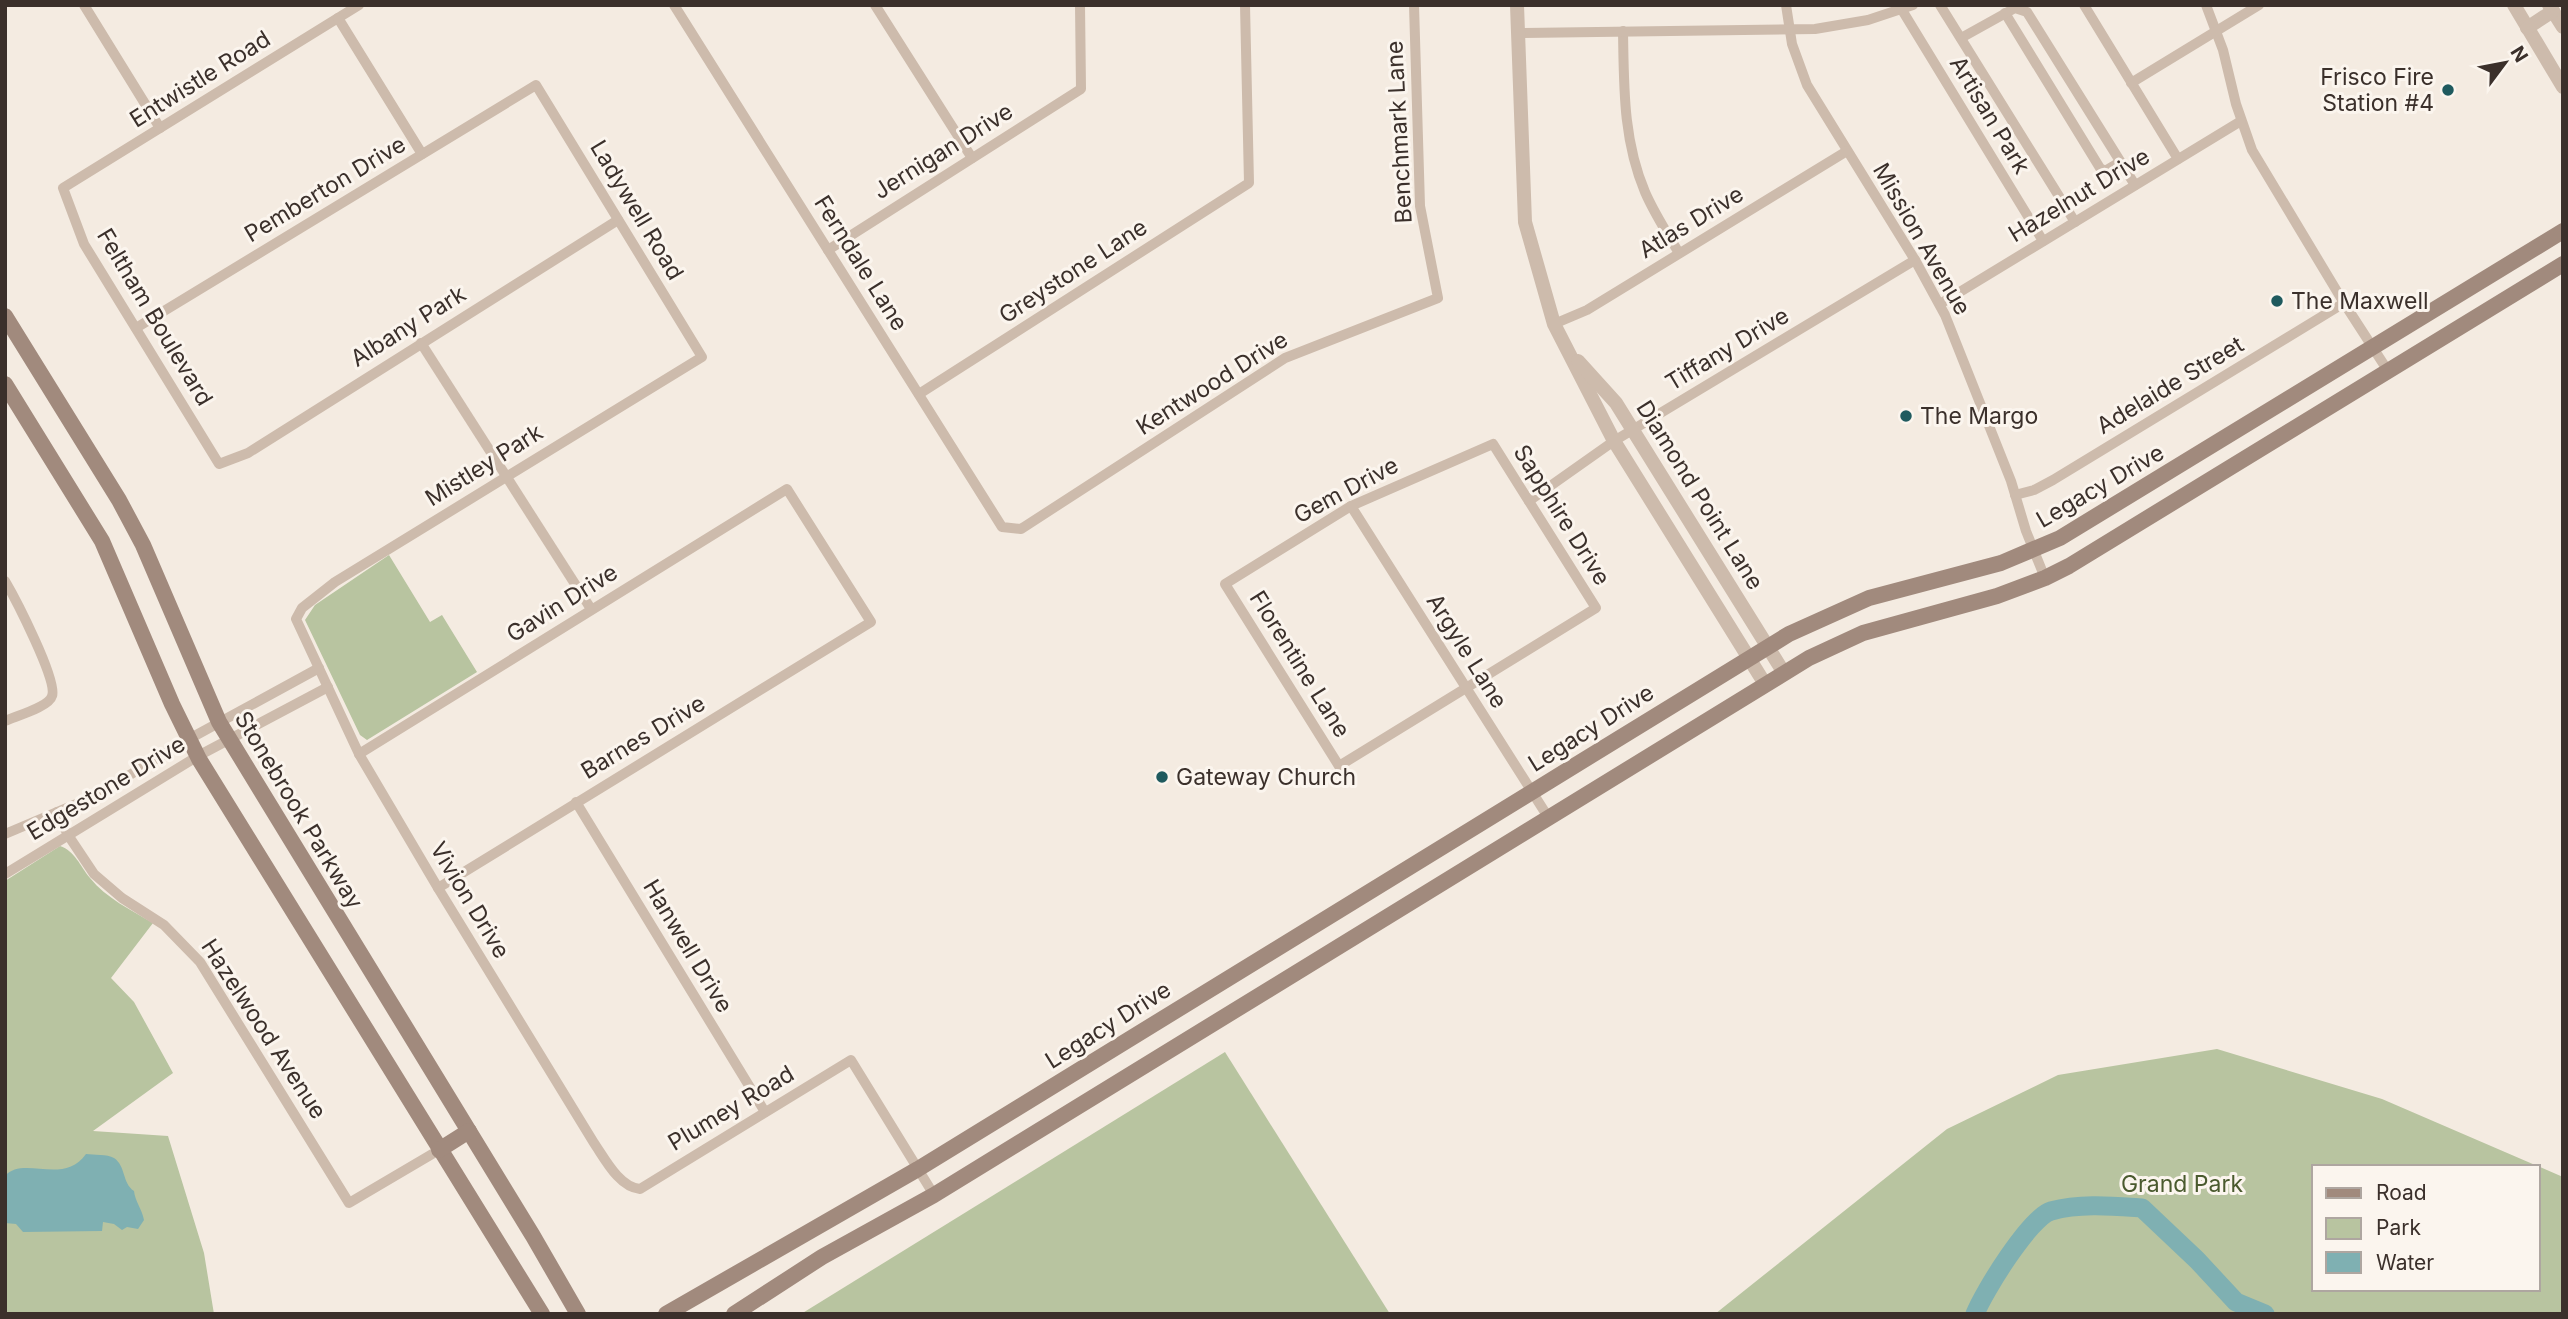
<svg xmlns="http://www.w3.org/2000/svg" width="2568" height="1319" font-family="Inter,sans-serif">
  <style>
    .green { fill: #b8c4a0; fill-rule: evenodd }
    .water { fill: #7fb0b2 }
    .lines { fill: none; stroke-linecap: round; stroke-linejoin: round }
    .river { stroke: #7fb0b2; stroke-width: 19 }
    .minor { stroke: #cdbbac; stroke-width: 10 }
    .tertiary { stroke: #cdbbac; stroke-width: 14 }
    .secondary { stroke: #a18a7d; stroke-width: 16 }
    .poi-dot { fill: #1f5a5e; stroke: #fbf5ee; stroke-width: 2.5 }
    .labels { text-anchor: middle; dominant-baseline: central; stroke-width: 6; stroke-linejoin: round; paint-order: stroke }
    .poi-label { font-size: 23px; fill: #3b302b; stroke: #fbf5ee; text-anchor: start }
    .street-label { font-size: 23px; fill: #3b302b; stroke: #fbf5ee }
    .park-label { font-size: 23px; fill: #4a5a2e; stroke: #fbf5ee }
  </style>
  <rect width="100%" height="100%" fill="#f4ebe1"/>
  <!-- green -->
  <g class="green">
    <path d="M389 555 430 622 442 615 477 672 367 740 360 735 305 620 315 605Z"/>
    <path d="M60 846C75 851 80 866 90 878 106 898 131 910 153 923L111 978 134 1002 173 1073 93 1131 168 1136 204 1253 214 1314H5V881Z"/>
    <path d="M2217 1049 2382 1099 2563 1177V1314H1715L1947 1129 2058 1075ZM2314 1167H2538V1289H2314Z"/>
    <path d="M1225 1052 1390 1314H801Z"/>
  </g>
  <!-- water -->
  <path class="water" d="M86 1154C94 1155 107 1154 114 1158 126 1166 122 1183 134 1191 135 1201 142 1209 144 1220L138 1229 127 1227 122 1230 114 1224 103 1222 102 1231 23 1232 16 1224 5 1223V1176C23 1155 64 1186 86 1154Z"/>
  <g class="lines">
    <!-- river -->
    <path class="river" d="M1975 1314C1983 1293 2030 1217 2051 1211 2081 1203 2112 1206 2142 1208L2197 1260 2236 1302 2265 1314"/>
    <!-- minor -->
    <g class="minor">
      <path d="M84 5 160 128"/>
      <path d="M359 5 63 188 84 244 219 464 248 453 618 220"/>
      <path d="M674 5 1002 527 1021 529 1285 358 1438 298 1420 206 1414 5"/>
      <path d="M875 5 972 158"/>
      <path d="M1786 5 1792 44 1807 85 1915 260 1945 315 2011 481 2026 531 2045 578"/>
      <path d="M1940 5 2075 222"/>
      <path d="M2084 5 2178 159"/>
      <path d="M2206 5 2223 50 2236 104 2252 150 2344 303 2388 371"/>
      <path d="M1902 10 2043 241"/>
      <path d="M2005 13 2100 168 2105 171 2120 162"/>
      <path d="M338 18 422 154"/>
      <path d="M1623 31C1624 87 1623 140 1645 192 1654 213 1667 233 1679 253"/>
      <path d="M1518 33 1815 29 1868 20 1913 5"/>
      <path d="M1961 38 2015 8 2027 12 2135 185"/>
      <path d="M2131 83 2259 5"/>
      <path d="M828 250 1081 89 1080 5"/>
      <path d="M1940 304 2241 121"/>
      <path d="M1554 324 1587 310 1847 151"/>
      <path d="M136 328 536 85 702 357 335 582 302 608 296 619 359 754 438 888 594 1143C605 1159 619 1187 640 1189L851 1060 934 1195"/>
      <path d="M421 343 591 609"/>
      <path d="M919 394 1249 183 1245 5"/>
      <path d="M1493 444 1596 608 1339 766 1225 584 1351 506Z"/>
      <path d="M2015 495 2034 490 2053 480 2344 303"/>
      <path d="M1529 501 1614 441 1915 260"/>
      <path d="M1351 506 1548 817"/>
      <path d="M5 581C15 598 58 681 52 696 49 707 16 716 5 721"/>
      <path d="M359 754 787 489 871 622 438 888"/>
      <path d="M576 802 765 1112"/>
      <path d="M57 812 68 835 94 874 122 898 164 925 200 962 349 1203 439 1150"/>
      <path d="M5 834 95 796 189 739 319 668"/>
      <path d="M5 874 198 756 328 687"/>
    </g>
    <!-- tertiary -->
    <g class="tertiary">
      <path d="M1517 5 1525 222 1554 324 1614 441 1765 684"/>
      <path d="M2514 5 2563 87"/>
      <path d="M2549 5 2563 27"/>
      <path d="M2527 28 2553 11"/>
      <path d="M1578 361 1616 403 1784 673"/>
    </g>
    <!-- secondary -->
    <g class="secondary">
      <path d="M5 316 119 500 143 545 219 722 533 1236 578 1314"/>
      <path d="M5 384 102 541 172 704 199 759 542 1314"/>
      <path d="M439 1150 469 1131"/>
      <path d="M666 1314 918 1169 1789 634 1869 598 2001 563 2060 538 2563 231"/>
      <path d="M734 1314 822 1257 934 1195 1809 658 1863 633 1997 596 2045 578 2069 566 2563 264"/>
    </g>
  </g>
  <!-- markers -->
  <g class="poi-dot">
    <circle cx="2448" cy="90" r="7"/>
    <circle cx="2277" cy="301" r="7"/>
    <circle cx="1906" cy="416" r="7"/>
    <circle cx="1162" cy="777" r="7"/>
  </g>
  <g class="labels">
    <!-- poi labels -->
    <g class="poi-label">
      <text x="2434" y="77" text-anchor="end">Frisco Fire<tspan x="2434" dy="26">Station #4</tspan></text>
      <text x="2291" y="301">The Maxwell</text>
      <text x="1920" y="416">The Margo</text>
      <text x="1176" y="777">Gateway Church</text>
    </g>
    <!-- street labels -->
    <g class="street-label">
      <text transform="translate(200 79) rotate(-32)">Entwistle Road</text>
      <text transform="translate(1990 115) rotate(59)">Artisan Park</text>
      <text transform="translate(1399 132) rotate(-93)">Benchmark Lane</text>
      <text transform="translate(943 151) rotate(-32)">Jernigan Drive</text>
      <text transform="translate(325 189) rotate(-31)">Pemberton Drive</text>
      <text transform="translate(2079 195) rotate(-31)">Hazelnut Drive</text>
      <text transform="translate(637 210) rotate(59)">Ladywell Road</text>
      <text transform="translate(1691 222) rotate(-31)">Atlas Drive</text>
      <text transform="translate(1922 239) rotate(60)">Mission Avenue</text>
      <text transform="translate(861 263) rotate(58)">Ferndale Lane</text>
      <text transform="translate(1073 271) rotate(-33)">Greystone Lane</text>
      <text transform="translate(155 317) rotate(59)">Feltham Boulevard</text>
      <text transform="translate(408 326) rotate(-32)">Albany Park</text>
      <text transform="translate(1727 349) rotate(-31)">Tiffany Drive</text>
      <text transform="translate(1212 383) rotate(-32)">Kentwood Drive</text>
      <text transform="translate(2170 385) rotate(-31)">Adelaide Street</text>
      <text transform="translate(484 465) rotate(-32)">Mistley Park</text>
      <text transform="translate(2100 486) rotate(-30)">Legacy Drive</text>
      <text transform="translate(1346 490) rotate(-28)">Gem Drive</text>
      <text transform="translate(1700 495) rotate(58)">Diamond Point Lane</text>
      <text transform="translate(1562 515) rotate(58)">Sapphire Drive</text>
      <text transform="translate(562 603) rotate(-32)">Gavin Drive</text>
      <text transform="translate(1467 651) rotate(58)">Argyle Lane</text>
      <text transform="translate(1300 664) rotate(58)">Florentine Lane</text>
      <text transform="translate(1591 728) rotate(-32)">Legacy Drive</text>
      <text transform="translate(643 737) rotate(-31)">Barnes Drive</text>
      <text transform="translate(106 788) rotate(-31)">Edgestone Drive</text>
      <text transform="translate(299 810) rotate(59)">Stonebrook Parkway</text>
      <text transform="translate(470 900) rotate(59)">Vivion Drive</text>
      <text transform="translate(688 946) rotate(59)">Hanwell Drive</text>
      <text transform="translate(1108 1025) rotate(-32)">Legacy Drive</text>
      <text transform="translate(264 1029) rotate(57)">Hazelwood Avenue</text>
      <text transform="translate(731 1108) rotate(-31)">Plumey Road</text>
    </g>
    <!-- park labels -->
    <g class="park-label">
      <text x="2182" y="1184">Grand Park</text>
    </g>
  </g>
  <!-- border -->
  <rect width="2568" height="1319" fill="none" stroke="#3b302b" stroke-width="14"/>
  <!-- legend -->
  <rect x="2312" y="1165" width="228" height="126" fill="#fbf5ee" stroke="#aea6a0" stroke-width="2"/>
  <rect x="2326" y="1188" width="35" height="10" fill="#a18a7d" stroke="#aea6a0" stroke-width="2"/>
  <text x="2376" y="1200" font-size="21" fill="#3b302b">Road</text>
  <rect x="2326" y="1218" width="35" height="21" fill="#b8c4a0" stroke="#aea6a0" stroke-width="2"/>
  <text x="2376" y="1235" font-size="21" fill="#3b302b">Park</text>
  <rect x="2326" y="1252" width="35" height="21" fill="#7fb0b2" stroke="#aea6a0" stroke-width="2"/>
  <text x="2376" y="1270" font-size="21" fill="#3b302b">Water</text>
  <!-- north arrow -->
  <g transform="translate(2505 63) rotate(58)" stroke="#fbf5ee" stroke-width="5" paint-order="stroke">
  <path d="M0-5L12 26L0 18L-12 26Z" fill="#3b302b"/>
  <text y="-10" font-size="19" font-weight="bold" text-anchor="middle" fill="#3b302b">N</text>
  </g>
</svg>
